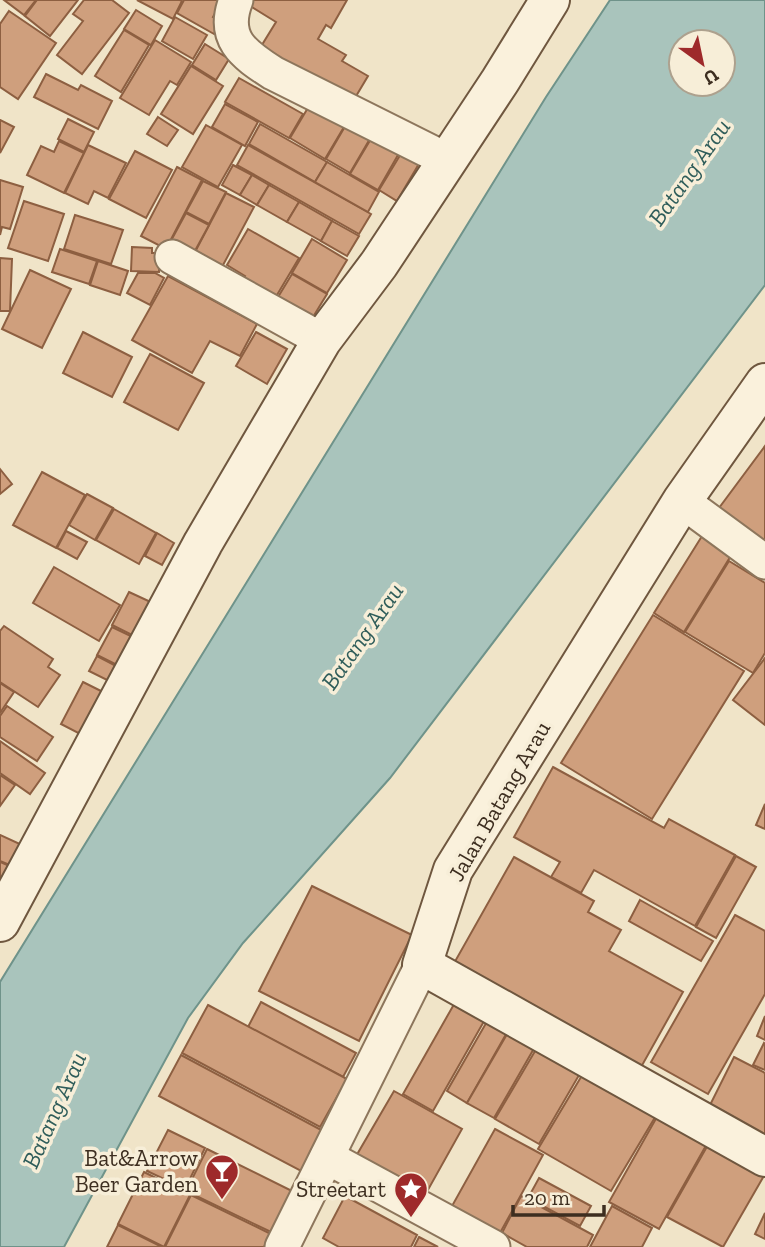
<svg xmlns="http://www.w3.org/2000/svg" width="765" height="1247" font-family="'Zilla Slab',serif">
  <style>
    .water { fill: #a9c4bc; stroke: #6f938a; stroke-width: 2; fill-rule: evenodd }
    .building { fill: #cf9f7d; stroke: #8d5f41; stroke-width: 2 }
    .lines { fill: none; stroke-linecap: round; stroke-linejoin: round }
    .street-casing { stroke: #8d765c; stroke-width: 37 }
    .secondary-casing { stroke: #6f573f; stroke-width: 42 }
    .street { stroke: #faf1dc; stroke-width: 33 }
    .secondary { stroke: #faf1dc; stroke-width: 38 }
    .labels { text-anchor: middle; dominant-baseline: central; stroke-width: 7; stroke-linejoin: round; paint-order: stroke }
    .street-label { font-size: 23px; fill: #3d2e20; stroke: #f7eed8 }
    .poi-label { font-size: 23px; fill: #3d2e20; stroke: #f7eed8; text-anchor: end }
    .water-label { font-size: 24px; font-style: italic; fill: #2f5d5a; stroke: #f7eed8 }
  </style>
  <rect width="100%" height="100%" fill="#f0e4c8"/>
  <!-- water -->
  <path class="water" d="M610 0H765V285L390 778 243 943 188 1018 64 1247H0V982L546 97ZM681 42H723V84H681Z"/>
  <!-- building -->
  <g class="building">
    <path d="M4 0H36L24 15Z"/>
    <path d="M37 0H78L50 36 25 16Z"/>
    <path d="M84 0H112L129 13 82 74 57 55 83 21 73 14Z"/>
    <path d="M137 0H180L182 1 173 19Z"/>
    <path d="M184 0H222L213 17 221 21 214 34 177 13Z"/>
    <path d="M250 0H347L331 28 326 25 318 39 346 55 342 61 368 76 349 108 257 53 276 22 247 4Z"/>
    <path d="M136 10 162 26 151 45 124 29Z"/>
    <path d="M9 11 56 43 18 99 0 87V24Z"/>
    <path d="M175 17 207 35 193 59 162 41Z"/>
    <path d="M124 30 149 45 121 92 95 76Z"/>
    <path d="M155 40 191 62 177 85 170 81 149 115 120 98Z"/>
    <path d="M205 44 229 59 216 80 192 65Z"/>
    <path d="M191 66 223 86 193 134 161 114Z"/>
    <path d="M46 74 78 90 81 85 112 101 98 129 34 97Z"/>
    <path d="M239 78 303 114 289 138 225 102Z"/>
    <path d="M225 104 258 122 245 146 212 127Z"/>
    <path d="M309 106 344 127 325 159 290 138Z"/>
    <path d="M158 117 178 130 167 146 147 134Z"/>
    <path d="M68 119 94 132 84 152 58 139Z"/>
    <path d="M0 120 14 127 0 153Z"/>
    <path d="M347 123 371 137 350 173 326 159Z"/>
    <path d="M260 124 327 162 315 182 249 144Z"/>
    <path d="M206 125 242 145 218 187 182 167Z"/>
    <path d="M375 132 402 148 378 190 350 174Z"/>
    <path d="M59 141 84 153 64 193 27 175 41 146 54 152Z"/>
    <path d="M88 145 126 163 108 198 94 191 88 204 65 193Z"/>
    <path d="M248 145 371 214 359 234 237 165Z"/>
    <path d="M405 147 423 157 397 201 379 190Z"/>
    <path d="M135 151 172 170 146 218 109 199Z"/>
    <path d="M327 162 379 192 368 212 315 182Z"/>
    <path d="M233 165 252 175 240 195 222 185Z"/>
    <path d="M177 167 202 180 166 249 141 236Z"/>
    <path d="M252 175 269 185 257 205 240 195Z"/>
    <path d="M0 180 23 187 10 229 2 227 0 235Z"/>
    <path d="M203 181 226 192 209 224 186 212Z"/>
    <path d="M269 185 299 202 287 222 257 205Z"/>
    <path d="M226 193 254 207 222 267 195 252Z"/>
    <path d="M24 201 64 214 48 261 8 248Z"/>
    <path d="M299 202 332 221 321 241 287 222Z"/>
    <path d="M186 213 209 225 190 260 167 248Z"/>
    <path d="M75 215 123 230 111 264 64 249Z"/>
    <path d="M332 221 359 236 347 256 321 241Z"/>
    <path d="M248 229 299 258 274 300 242 281 245 276 227 265Z"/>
    <path d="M312 239 347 260 327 293 292 273Z"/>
    <path d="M132 247 152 248V253H160L159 272 131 271Z"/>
    <path d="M60 249 97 261 89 284 52 272Z"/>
    <path d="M0 258 12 259 10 311H0Z"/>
    <path d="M98 261 128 271 120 295 90 285Z"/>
    <path d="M30 270 71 289 42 348 2 329Z"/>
    <path d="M138 273H155L164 278 150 305 127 293Z"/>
    <path d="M292 274 327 294 310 322 275 302Z"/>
    <path d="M168 276 257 324 240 356 210 341 192 373 132 340Z"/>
    <path d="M83 332 132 357 112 397 63 373Z"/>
    <path d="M256 332 287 349 267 384 236 366Z"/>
    <path d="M150 354 204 383 178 430 124 402Z"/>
    <path d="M765 446V543L719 508Z"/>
    <path d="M0 469 12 484 0 494Z"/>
    <path d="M42 472 85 495 56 548 13 525Z"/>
    <path d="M87 494 113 508 95 540 69 525Z"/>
    <path d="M114 509 156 533 139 564 96 540Z"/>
    <path d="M66 531 87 542 77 559 57 548Z"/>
    <path d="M157 533 174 543 162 565 145 556Z"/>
    <path d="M702 536 732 554 684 632 654 613Z"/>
    <path d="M729 561 765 583V653L753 673 685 632Z"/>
    <path d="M54 567 120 605 99 641 33 603Z"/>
    <path d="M129 592 155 604 138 638 112 625Z"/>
    <path d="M653 615 744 671 652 819 561 763Z"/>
    <path d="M4 626 53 659 48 667 60 675 38 707 0 682V631Z"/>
    <path d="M112 627 137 639 123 668 97 655Z"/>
    <path d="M97 656 122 669 115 684 89 671Z"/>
    <path d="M765 658V725L733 700Z"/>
    <path d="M83 682 107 694 84 736 61 724Z"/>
    <path d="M0 683 14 692 0 713Z"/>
    <path d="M7 706 53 737 37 761 0 737V716Z"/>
    <path d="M0 741 45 773 30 794 0 773Z"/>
    <path d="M553 767 664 828 669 819 735 855 695 926 594 870 581 893 551 877 560 862 514 837Z"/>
    <path d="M0 775 15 785 0 806Z"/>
    <path d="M765 804V829L756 825Z"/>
    <path d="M0 835 22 845 12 866 0 861Z"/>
    <path d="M736 856 756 867 716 938 696 927Z"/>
    <path d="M514 857 594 901 588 912 621 930 609 951 683 992 640 1069 453 965Z"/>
    <path d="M0 862 12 867 0 892Z"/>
    <path d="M312 886 412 935 359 1041 259 991Z"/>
    <path d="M640 900 713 941 701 961 629 921Z"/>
    <path d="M735 915 765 931V994L708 1094 651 1062Z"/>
    <path d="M457 999 487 1016 433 1111 403 1094Z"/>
    <path d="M261 1002 356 1053 343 1077 248 1027Z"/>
    <path d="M208 1005 347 1079 320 1127 182 1053Z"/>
    <path d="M765 1016V1040L757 1036Z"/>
    <path d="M489 1018 509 1029 467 1103 447 1091Z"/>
    <path d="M510 1029 536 1045 494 1118 467 1103Z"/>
    <path d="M764 1043 765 1044V1070L753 1065Z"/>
    <path d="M538 1046 582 1070 539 1144 495 1119Z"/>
    <path d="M181 1055 325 1132 303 1172 159 1096Z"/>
    <path d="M734 1057 765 1073V1144L705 1115Z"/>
    <path d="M584 1072 657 1114 611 1191 538 1149Z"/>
    <path d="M394 1091 462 1129 424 1197 355 1158Z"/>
    <path d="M658 1115 708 1142 659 1229 609 1202Z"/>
    <path d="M495 1129 543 1155 500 1233 452 1206Z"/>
    <path d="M168 1130 205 1148 185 1189 147 1171Z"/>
    <path d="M709 1143 765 1174 723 1247 667 1217Z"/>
    <path d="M207 1149 292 1191 271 1232 186 1191Z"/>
    <path d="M144 1172 190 1195 164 1247 118 1224Z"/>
    <path d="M539 1178 591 1206 580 1226 528 1198Z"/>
    <path d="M191 1195 271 1234 264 1247H165Z"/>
    <path d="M345 1196 417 1235 411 1247H339L323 1238Z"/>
    <path d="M521 1196 593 1235 587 1247H527L502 1233Z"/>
    <path d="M612 1206 652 1228 642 1247H590Z"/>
    <path d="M765 1213V1239L755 1234Z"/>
    <path d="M118 1225 162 1247H107Z"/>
    <path d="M419 1237 438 1247H414Z"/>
  </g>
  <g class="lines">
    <!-- street casing -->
    <g class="street-casing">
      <g id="street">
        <path d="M236 0C221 38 243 54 273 73L447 160"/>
        <path d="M172 257 322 340"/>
        <path d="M682 501 765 562"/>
        <path d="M327 1157 493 1247"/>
        <path d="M282 1247 422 965"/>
      </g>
    </g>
    <!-- secondary casing -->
    <g class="secondary-casing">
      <g id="secondary">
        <path d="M765 383 682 501 453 870 422 965 765 1157"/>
        <path d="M0 922 203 543 322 340 379 264 500 81 550 0"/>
      </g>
    </g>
    <!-- street -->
    <use href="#street" class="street"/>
    <!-- secondary -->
    <use href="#secondary" class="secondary"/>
  </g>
  <!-- icons -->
  <defs>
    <g id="bar-pin" transform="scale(1.75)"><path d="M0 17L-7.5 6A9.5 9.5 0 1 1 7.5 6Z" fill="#9e2a2b" stroke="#f7eed8"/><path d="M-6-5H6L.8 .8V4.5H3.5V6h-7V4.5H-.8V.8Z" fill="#fff"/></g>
    <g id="sight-pin" transform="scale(1.75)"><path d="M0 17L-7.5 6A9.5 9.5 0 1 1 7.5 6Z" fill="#9e2a2b" stroke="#f7eed8"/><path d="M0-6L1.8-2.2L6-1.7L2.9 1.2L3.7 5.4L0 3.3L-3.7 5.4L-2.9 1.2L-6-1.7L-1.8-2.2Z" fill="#fff"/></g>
  </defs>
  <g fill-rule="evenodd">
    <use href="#bar-pin" x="222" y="1171"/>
    <use href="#sight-pin" x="411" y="1189"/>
  </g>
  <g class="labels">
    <!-- street labels -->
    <g class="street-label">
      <text transform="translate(499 801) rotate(-60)">Jalan Batang Arau</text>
    </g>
    <!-- poi labels -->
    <g class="poi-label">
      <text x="198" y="1158">Bat&amp;Arrow<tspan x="198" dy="26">Beer Garden</tspan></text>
      <text x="386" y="1189">Streetart</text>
    </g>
    <!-- water labels -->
    <g class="water-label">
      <text transform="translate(689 172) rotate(-55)">Batang Arau</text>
      <text transform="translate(362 636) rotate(-55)">Batang Arau</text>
      <text transform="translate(54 1110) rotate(-66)">Batang Arau</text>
    </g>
  </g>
  <!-- north arrow -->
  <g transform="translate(702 63) rotate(147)"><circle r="33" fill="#f7eed8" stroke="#ada18e" stroke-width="2"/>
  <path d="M0-5L12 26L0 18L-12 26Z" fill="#9e2a2b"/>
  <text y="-10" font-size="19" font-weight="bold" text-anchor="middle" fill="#3d2e20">U</text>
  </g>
  <!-- scale -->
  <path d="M513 1205v10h91v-10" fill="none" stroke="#3d2e20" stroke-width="3.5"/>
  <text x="524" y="1205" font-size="21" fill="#3d2e20" stroke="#f7eed8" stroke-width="5" paint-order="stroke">20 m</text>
</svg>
